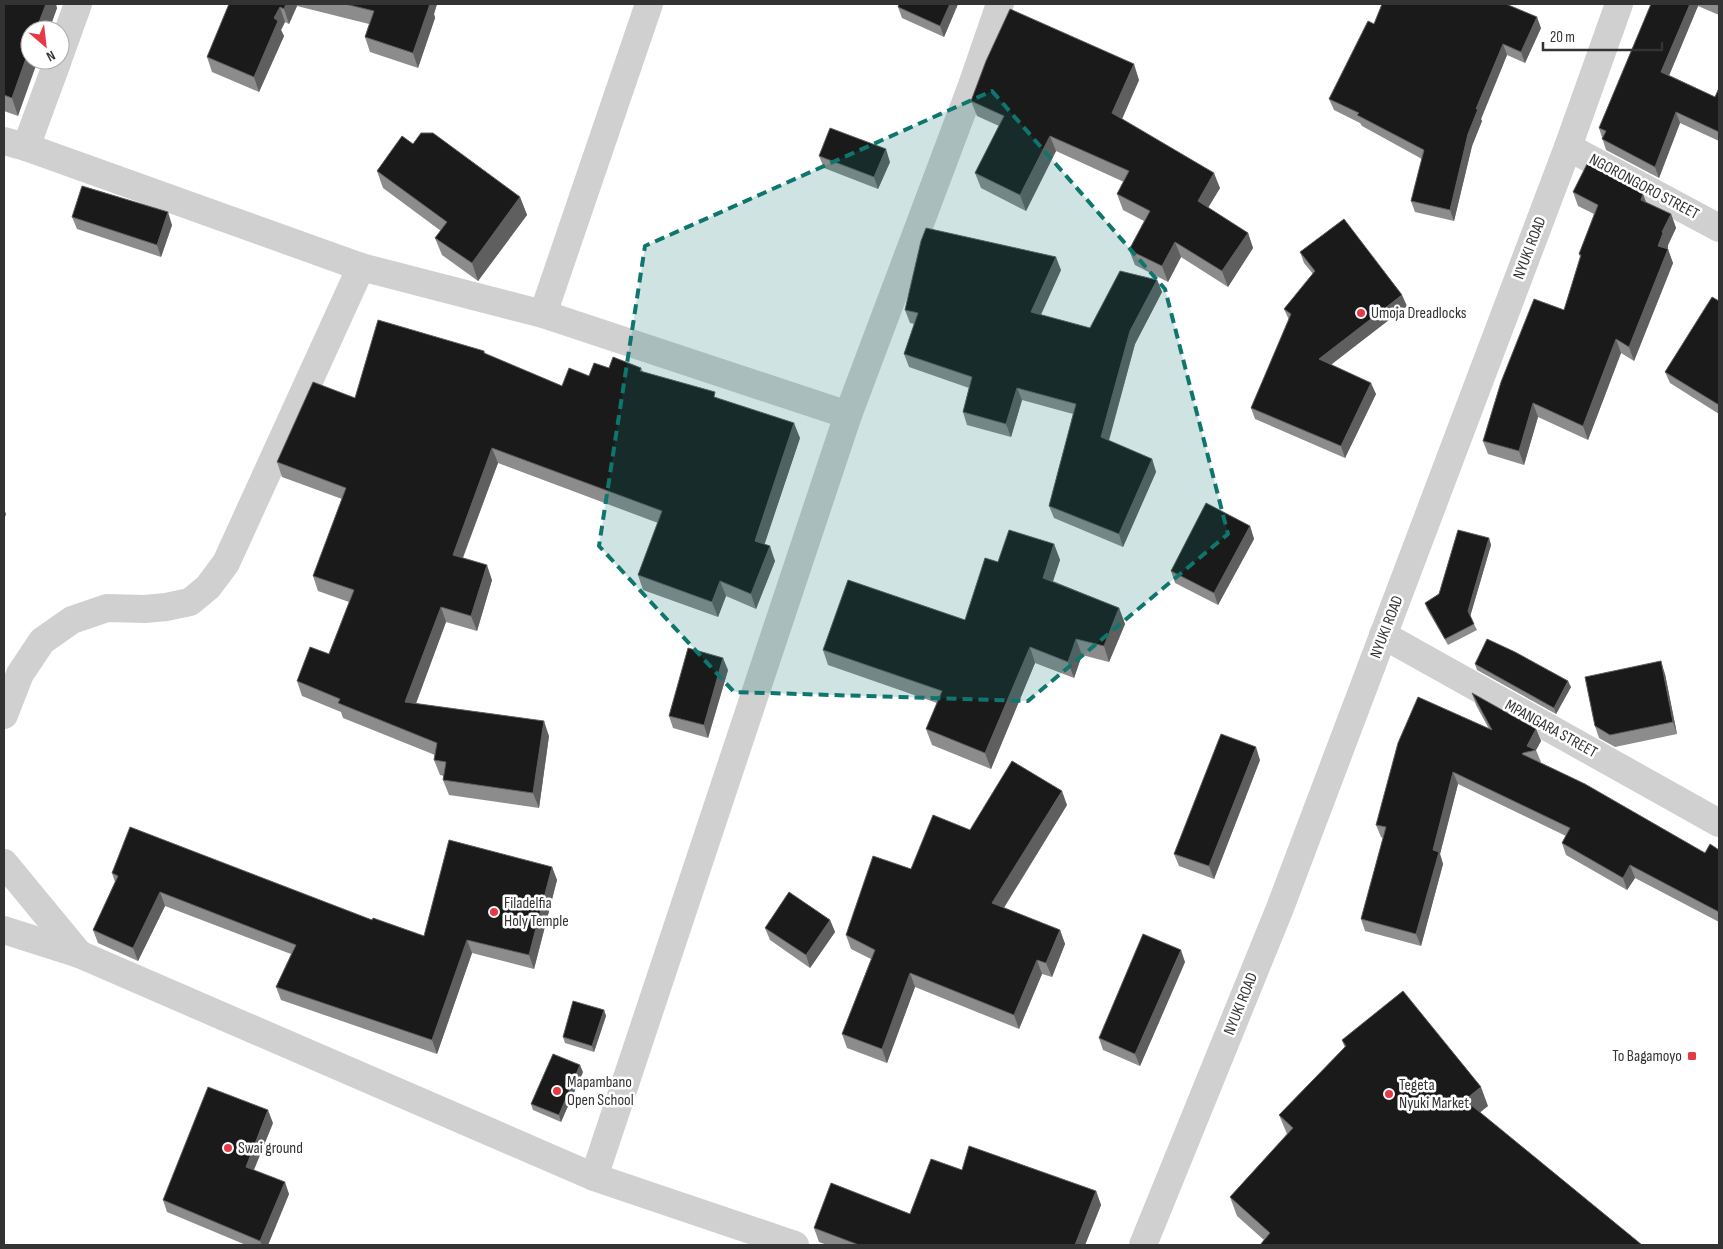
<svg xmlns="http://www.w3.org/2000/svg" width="1723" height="1249" font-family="'Sofia Sans Condensed',sans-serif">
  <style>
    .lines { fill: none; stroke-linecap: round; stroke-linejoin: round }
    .street { stroke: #d0d0d0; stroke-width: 28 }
    .wall { fill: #8c8c8c }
    .shaded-wall { fill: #5f5f5f }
    .building { fill: #1a1a1a; stroke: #5f5f5f }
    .marked { fill: #0f766e; fill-opacity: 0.2; stroke: #0f766e; stroke-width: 4; stroke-dasharray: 10 6; stroke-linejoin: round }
    .poi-dot { fill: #e63946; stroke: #fff; stroke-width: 2 }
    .labels { text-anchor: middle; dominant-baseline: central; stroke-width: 5; stroke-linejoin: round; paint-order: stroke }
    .street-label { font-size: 16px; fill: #333; stroke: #fff }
    .poi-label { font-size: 16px; fill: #333; stroke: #fff; text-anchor: start }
  </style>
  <rect width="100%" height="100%" fill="#fff"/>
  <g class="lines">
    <!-- street -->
    <g class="street">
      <path d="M60 54 78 4"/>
      <path d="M4 141 26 147 361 267 543 314 848 415"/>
      <path d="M26 147 58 60"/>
      <path d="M1568 147 1719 228"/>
      <path d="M543 314 649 4"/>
      <path d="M1383 635 1719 823"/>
      <path d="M4 715 20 674 42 641 72 620 107 608 145 609 166 607 190 602 208 587 226 563 361 267"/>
      <path d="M4 863 79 954"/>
      <path d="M4 930 79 954 594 1177 795 1245"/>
      <path d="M594 1177 848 415 971 88 1000 4"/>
      <path d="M1143 1245 1280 908 1568 147 1619 4"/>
    </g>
  </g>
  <!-- wall -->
  <g class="wall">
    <path d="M4 4 57 8 49 30H30L18 116 4 111Z"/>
    <path d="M229 4H437L434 14 435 18 418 68 370 52 365 37 369 24 297 6 289 24 285 22 281 30 284 36 259 92 212 72 207 57Z"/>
    <path d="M958 4 944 37 902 18 898 7Z"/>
    <path d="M1651 4H1719V15L1698 6 1669 75 1715 97 1719 88V141L1680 123 1659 178 1606 150 1599 128Z"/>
    <path d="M1374 24 1541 28 1525 63 1507 55 1481 119 1482 121 1472 146 1454 221 1415 212 1411 201 1422 159 1362 126 1360 123 1334 110 1329 99Z"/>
    <path d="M1139 80 1122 119 1220 188 1208 208 1248 233 1253 248 1228 287 1181 257 1168 282 1135 265 1129 250 1144 221 1123 210 1117 194 1124 182 1056 151 1026 211 981 188 975 173 999 126 977 116 971 101Z"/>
    <path d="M413 144 520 197 527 215 478 281 442 255 435 238 441 231 383 188 377 171Z"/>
    <path d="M819 156 890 162 878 189 824 168Z"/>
    <path d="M1573 192 1643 194 1646 202 1671 214 1676 228 1668 245V247L1667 249 1673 263 1634 361 1621 353 1588 440 1538 417 1524 465 1488 454 1483 441 1564 310 1580 257 1579 254 1594 214 1578 206Z"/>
    <path d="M72 217 172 225 161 257 77 229Z"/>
    <path d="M1300 252 1407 306 1330 365 1376 394 1345 458 1255 419 1251 408 1289 320 1284 309 1313 274 1304 263Z"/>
    <path d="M1061 270 1041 315 1090 328 1157 280 1162 292 1135 344 1109 441 1152 459 1156 472 1123 547 1054 518 1049 506 1073 414 1022 400 1011 437 967 425 963 412 969 388 909 367 904 354 914 324 910 323 905 310Z"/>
    <path d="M1719 301V414L1670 383 1665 372Z"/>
    <path d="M484 351 485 354 562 386 609 368H641L643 372 717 398 800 438 764 544 775 561 756 609 726 596 718 617 643 590 638 575 658 523 498 463 463 558 492 580 477 631 446 622 416 703 549 736 539 808 449 795 443 780 444 776 440 775 434 760 435 755 343 718 341 712 302 696 297 681 329 654 349 602 318 591 313 576 342 499 282 477 277 462 355 398Z"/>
    <path d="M1250 526 1254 539 1218 605 1175 583 1171 571Z"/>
    <path d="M1489 538 1491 545 1470 616 1477 630 1448 645 1427 609 1425 603 1439 594Z"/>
    <path d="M1054 544 1060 560 1053 581 1119 608 1125 624 1109 662 1082 655 1074 678 1035 663 991 769 932 745 926 729 937 703 828 665 823 650 965 620Z"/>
    <path d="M1475 664 1571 687 1556 714 1477 670Z"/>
    <path d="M728 670 708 738 673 728 669 716Z"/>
    <path d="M1665 674 1677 734 1615 747 1599 738 1595 726Z"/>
    <path d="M1472 693 1536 729 1541 741 1536 750 1541 762 1539 763 1705 853 1719 850V923V922L1635 878 1627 890 1566 855 1562 843 1566 836 1458 784 1440 854 1443 864 1421 946 1365 931 1361 919 1383 838 1381 837 1376 825 1489 729 1476 705Z"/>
    <path d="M1260 760 1214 879 1179 866 1174 854Z"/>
    <path d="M1067 805 1004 908 1060 930 1065 944 1052 977 1042 974 1019 1029 915 987 887 1063 847 1048 842 1034 871 959 851 949 846 935 911 869 970 830Z"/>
    <path d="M552 867 557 880 534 969 472 953 437 1054 281 1000 276 987 291 954 165 906 138 961 98 943 93 930 115 882 112 873 372 920 424 936Z"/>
    <path d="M830 920 835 932 810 968 770 940 765 928Z"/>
    <path d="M1185 962 1140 1066 1103 1050 1099 1038Z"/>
    <path d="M604 1010 606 1016 594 1052 565 1043 563 1037Z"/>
    <path d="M1342 1040 1488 1106 1264 1240 1237 1216 1230 1197 1287 1134 1279 1115 1345 1048Z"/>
    <path d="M583 1072 561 1122 533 1110 531 1104Z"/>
    <path d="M273 1123 254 1170 289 1194 268 1245H246L167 1212 163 1200Z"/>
    <path d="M962 1170 1096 1191 1101 1205 1085 1245H827L819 1242 814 1228 910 1214Z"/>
  </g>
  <!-- shaded-wall -->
  <g class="shaded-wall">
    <path d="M46 4H56L57 8 49 30H36Z"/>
    <path d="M286 4H296L297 6 289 24 284 9Z"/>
    <path d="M428 4H437L434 14 435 18 418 68 413 53Z"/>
    <path d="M950 4H958L944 37 940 26Z"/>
    <path d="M1690 4H1698V6L1666 83 1661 72Z"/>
    <path d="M280 7 285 22 281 30 284 36 259 92 254 77 274 18Z"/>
    <path d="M1537 17 1541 28 1525 63 1521 52Z"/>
    <path d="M1503 44 1507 55 1481 119 1482 121 1472 146 1454 221 1450 210 1468 134 1476 109Z"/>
    <path d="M30 47V60H38L18 116 12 98Z"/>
    <path d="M1134 64 1139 80 1118 128 1112 113Z"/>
    <path d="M1676 112 1680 123 1659 178 1655 167Z"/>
    <path d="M1050 136 1056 151 1026 211 1020 195Z"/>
    <path d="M886 149 890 162 878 189 874 177Z"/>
    <path d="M1214 173 1220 188 1203 216 1198 201Z"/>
    <path d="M1643 194 1648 208 1641 200Z"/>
    <path d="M520 197 527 215 478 281 472 263Z"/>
    <path d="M168 212 172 225 161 257 157 245Z"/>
    <path d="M1671 214 1676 228 1668 245V247L1663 259 1658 246 1662 232Z"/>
    <path d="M1248 233 1253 248 1228 287 1222 271Z"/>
    <path d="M1175 242 1181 257 1168 282 1162 266Z"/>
    <path d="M1668 249 1673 263 1634 361 1629 347Z"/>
    <path d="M1056 257 1061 270 1036 325 1031 312Z"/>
    <path d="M1157 280 1162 292 1135 344 1106 450 1101 437 1130 331Z"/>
    <path d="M1402 295 1407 306 1323 371 1319 359Z"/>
    <path d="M1616 339 1621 353 1588 440 1583 426Z"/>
    <path d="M1371 383 1376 394 1345 458 1341 446Z"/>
    <path d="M1017 388 1022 400 1011 437 1006 424Z"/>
    <path d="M1533 403 1538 417 1524 465 1519 451Z"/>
    <path d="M794 423 800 438 761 555 755 541Z"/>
    <path d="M492 448 498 463 458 570 453 555Z"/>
    <path d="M1152 459 1156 472 1123 547 1119 534Z"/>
    <path d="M4 509 6 514 4 520Z"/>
    <path d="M1250 526 1254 539 1218 605 1214 593Z"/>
    <path d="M1489 538 1491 545 1470 617 1468 611Z"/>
    <path d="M1054 544 1060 560 1049 593 1043 578Z"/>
    <path d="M770 546 775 561 756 609 751 594Z"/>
    <path d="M487 565 492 580 477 631 471 616Z"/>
    <path d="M720 581 726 596 718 617 712 602Z"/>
    <path d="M441 607 446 622 411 717 405 702Z"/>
    <path d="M1119 608 1125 624 1109 662 1104 646Z"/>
    <path d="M1076 639 1082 655 1074 678 1068 662Z"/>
    <path d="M1030 647 1035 663 991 769 985 753Z"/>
    <path d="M723 658 728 670 708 738 704 725Z"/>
    <path d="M1661 661 1665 674 1677 734 1673 722Z"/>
    <path d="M1568 681 1571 687 1556 714 1554 708Z"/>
    <path d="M544 721 549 736 539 808 533 793Z"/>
    <path d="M1536 729 1541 741 1536 750 1527 746Z"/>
    <path d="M1256 747 1260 760 1214 879 1209 866Z"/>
    <path d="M1453 772 1458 784 1440 854 1443 864 1421 946 1416 934 1433 850Z"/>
    <path d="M1062 791 1067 805 998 917 992 903Z"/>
    <path d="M1630 865 1635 878 1627 890 1623 878Z"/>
    <path d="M552 867 557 880 534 969 529 955Z"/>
    <path d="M160 892 165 906 138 961 133 948Z"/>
    <path d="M830 920 835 932 810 968 806 955Z"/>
    <path d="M1060 930 1065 944 1052 977 1046 963Z"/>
    <path d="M467 940 472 953 437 1054 432 1040Z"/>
    <path d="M1181 950 1185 962 1140 1066 1135 1054Z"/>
    <path d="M1037 960 1042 974 1019 1029 1014 1015Z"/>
    <path d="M910 973 915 987 887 1063 882 1049Z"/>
    <path d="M604 1010 606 1016 594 1052 592 1046Z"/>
    <path d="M580 1065 583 1072 561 1122 559 1115Z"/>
    <path d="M1481 1087 1488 1106 1472 1119 1465 1100Z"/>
    <path d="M268 1110 273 1123 250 1179 246 1167Z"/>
    <path d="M285 1182 289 1194 268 1245H262L260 1241Z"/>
    <path d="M1096 1191 1101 1205 1085 1245H1075Z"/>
  </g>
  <!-- building -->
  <g class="building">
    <path d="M4 4H46L36 30H30V47L12 98 4 95Z"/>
    <path d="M229 4H286L284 9 280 7 274 18 278 21 254 77 207 57Z"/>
    <path d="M345 4H430L413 53 365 37 374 11Z"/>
    <path d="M899 4H950L940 26 898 7Z"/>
    <path d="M1382 4H1506L1537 17 1521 52 1503 44 1476 109H1478L1468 134 1450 210 1411 201 1424 150 1357 115 1359 113 1329 99 1368 21 1374 24Z"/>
    <path d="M1651 4H1690L1661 72 1715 97 1719 88V132L1676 112 1655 167 1602 139 1606 131 1599 128Z"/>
    <path d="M1010 9 1134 64 1112 113 1214 173 1198 201 1248 233 1222 271 1175 242 1162 266 1129 250 1150 211 1117 194 1129 171 1050 136 1020 195 975 173 1004 116 971 101 986 61Z"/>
    <path d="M830 128 886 149 874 177 819 156Z"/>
    <path d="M421 133H433L520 197 472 263 435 238 447 222 377 171 402 136 413 144Z"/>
    <path d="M1587 164 1643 194 1641 200 1671 214 1662 232 1663 233 1658 246 1668 249 1629 347 1616 339 1583 426 1533 403 1519 451 1483 441 1501 382 1534 299 1564 310 1581 255 1579 254 1598 205 1573 192Z"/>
    <path d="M82 186 168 212 157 245 72 217Z"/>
    <path d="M1344 219 1402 295 1319 359 1371 383 1341 446 1251 408 1291 314 1284 309 1315 271 1300 252Z"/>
    <path d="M926 228 1056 257 1031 312 1090 328 1120 271 1157 280 1130 331 1101 437 1152 459 1119 534 1049 506 1076 404 1017 388 1006 424 963 412 972 377 904 354 918 313 905 310 921 241Z"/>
    <path d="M1712 297 1719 301V405L1665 372Z"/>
    <path d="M378 320 484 351V353L562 386 569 368 589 376 594 363 609 368 613 357 641 368 640 371 715 392 714 397 794 423 755 541 770 546 751 594 720 581 712 602 638 575 662 511 492 448 453 555 487 565 471 616 441 607 405 702 544 721 533 793 443 780 446 762 434 760 437 743 338 703 340 699 297 681 310 647 329 654 354 590 313 576 346 488 277 462 313 382 355 398Z"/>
    <path d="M1206 503 1250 526 1214 593 1171 571Z"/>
    <path d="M1009 530 1054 544 1043 578 1119 608 1104 646 1076 639 1068 662 1030 647 985 753 926 729 942 691 823 650 848 580 965 620 985 558 998 562Z"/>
    <path d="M1458 530 1489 538 1468 611 1474 624 1445 639 1425 603 1439 594Z"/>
    <path d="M1487 639 1515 652 1568 681 1554 708 1475 664Z"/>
    <path d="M688 648 723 658 704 725 669 716Z"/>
    <path d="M1661 661 1673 722 1610 735 1595 726 1585 677Z"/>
    <path d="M1472 693 1536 729 1527 746 1536 750 1523 753 1522 754 1585 784 1705 853 1710 844 1719 850V912L1630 865 1623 878 1562 843 1570 828 1453 772 1433 850 1439 852 1416 934 1361 919 1386 827 1376 825 1398 743 1418 697 1492 730Z"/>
    <path d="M1221 734 1256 747 1209 866 1174 854Z"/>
    <path d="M1012 761 1062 791 992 903 1060 930 1046 963 1037 960 1014 1015 910 973 882 1049 842 1034 875 950 846 935 873 856 911 869 933 815 970 830Z"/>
    <path d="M130 827 372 920 373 918 424 936 449 840 552 867 529 955 467 940 432 1040 276 987 296 945 160 892 133 948 93 930 118 876 112 873Z"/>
    <path d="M789 892 830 920 806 955 765 928Z"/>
    <path d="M1143 934 1181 950 1135 1054 1099 1038Z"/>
    <path d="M1403 991 1481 1087 1465 1100 1642 1245H1260L1270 1233 1230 1197 1293 1128 1279 1115 1346 1046 1342 1040Z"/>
    <path d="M573 1001 604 1010 592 1046 563 1037Z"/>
    <path d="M553 1054 580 1065 559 1115 531 1104Z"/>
    <path d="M208 1087 268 1110 246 1167 285 1182 260 1241 163 1200Z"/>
    <path d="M969 1146 1096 1191 1075 1245H859L814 1228 831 1183 910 1214 931 1159 962 1170Z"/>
  </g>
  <!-- marked area -->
  <path class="marked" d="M992 91 1165 289 1228 534 1028 701 734 692 599 546 645 246Z"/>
  <!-- markers -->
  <g class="poi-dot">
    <circle cx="1361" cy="313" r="5"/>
    <circle cx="494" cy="912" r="5"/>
    <rect x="1687" y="1051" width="10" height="10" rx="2.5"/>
    <circle cx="557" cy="1091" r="5"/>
    <circle cx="1389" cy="1094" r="5"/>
    <circle cx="228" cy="1148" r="5"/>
  </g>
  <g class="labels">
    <!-- street labels -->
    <g class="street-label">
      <text transform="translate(1644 187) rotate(28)">NGORONGORO STREET</text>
      <text transform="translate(1530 248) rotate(-69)">NYUKI ROAD</text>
      <text transform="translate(1387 627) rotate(-69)">NYUKI ROAD</text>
      <text transform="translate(1551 729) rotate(29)">MPANGARA STREET</text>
      <text transform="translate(1241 1004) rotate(-68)">NYUKI ROAD</text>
    </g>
    <!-- poi labels -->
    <g class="poi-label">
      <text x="1371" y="313">Umoja Dreadlocks</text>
      <text x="504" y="903">Filadelfia<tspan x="504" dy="18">Holy Temple</tspan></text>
      <text x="1682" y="1056" text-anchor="end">To Bagamoyo</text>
      <text x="567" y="1082">Mapambano<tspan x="567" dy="18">Open School</tspan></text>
      <text x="1399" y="1085">Tegeta<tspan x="1399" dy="18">Nyuki Market</tspan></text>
      <text x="238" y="1148">Swai ground</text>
    </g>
  </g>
  <!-- border -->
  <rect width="1723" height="1249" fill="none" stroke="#333333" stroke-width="10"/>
  <!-- north arrow -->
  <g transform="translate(45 45) rotate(152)"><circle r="24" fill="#ffffff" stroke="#adadad"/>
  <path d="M0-4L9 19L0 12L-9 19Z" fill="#e63946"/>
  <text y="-8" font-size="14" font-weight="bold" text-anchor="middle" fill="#333333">N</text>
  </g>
  <!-- scale -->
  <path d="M1543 42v8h119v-8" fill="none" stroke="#333333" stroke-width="2.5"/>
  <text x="1550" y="42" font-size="15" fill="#333333" stroke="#ffffff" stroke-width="4" paint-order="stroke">20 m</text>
</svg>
